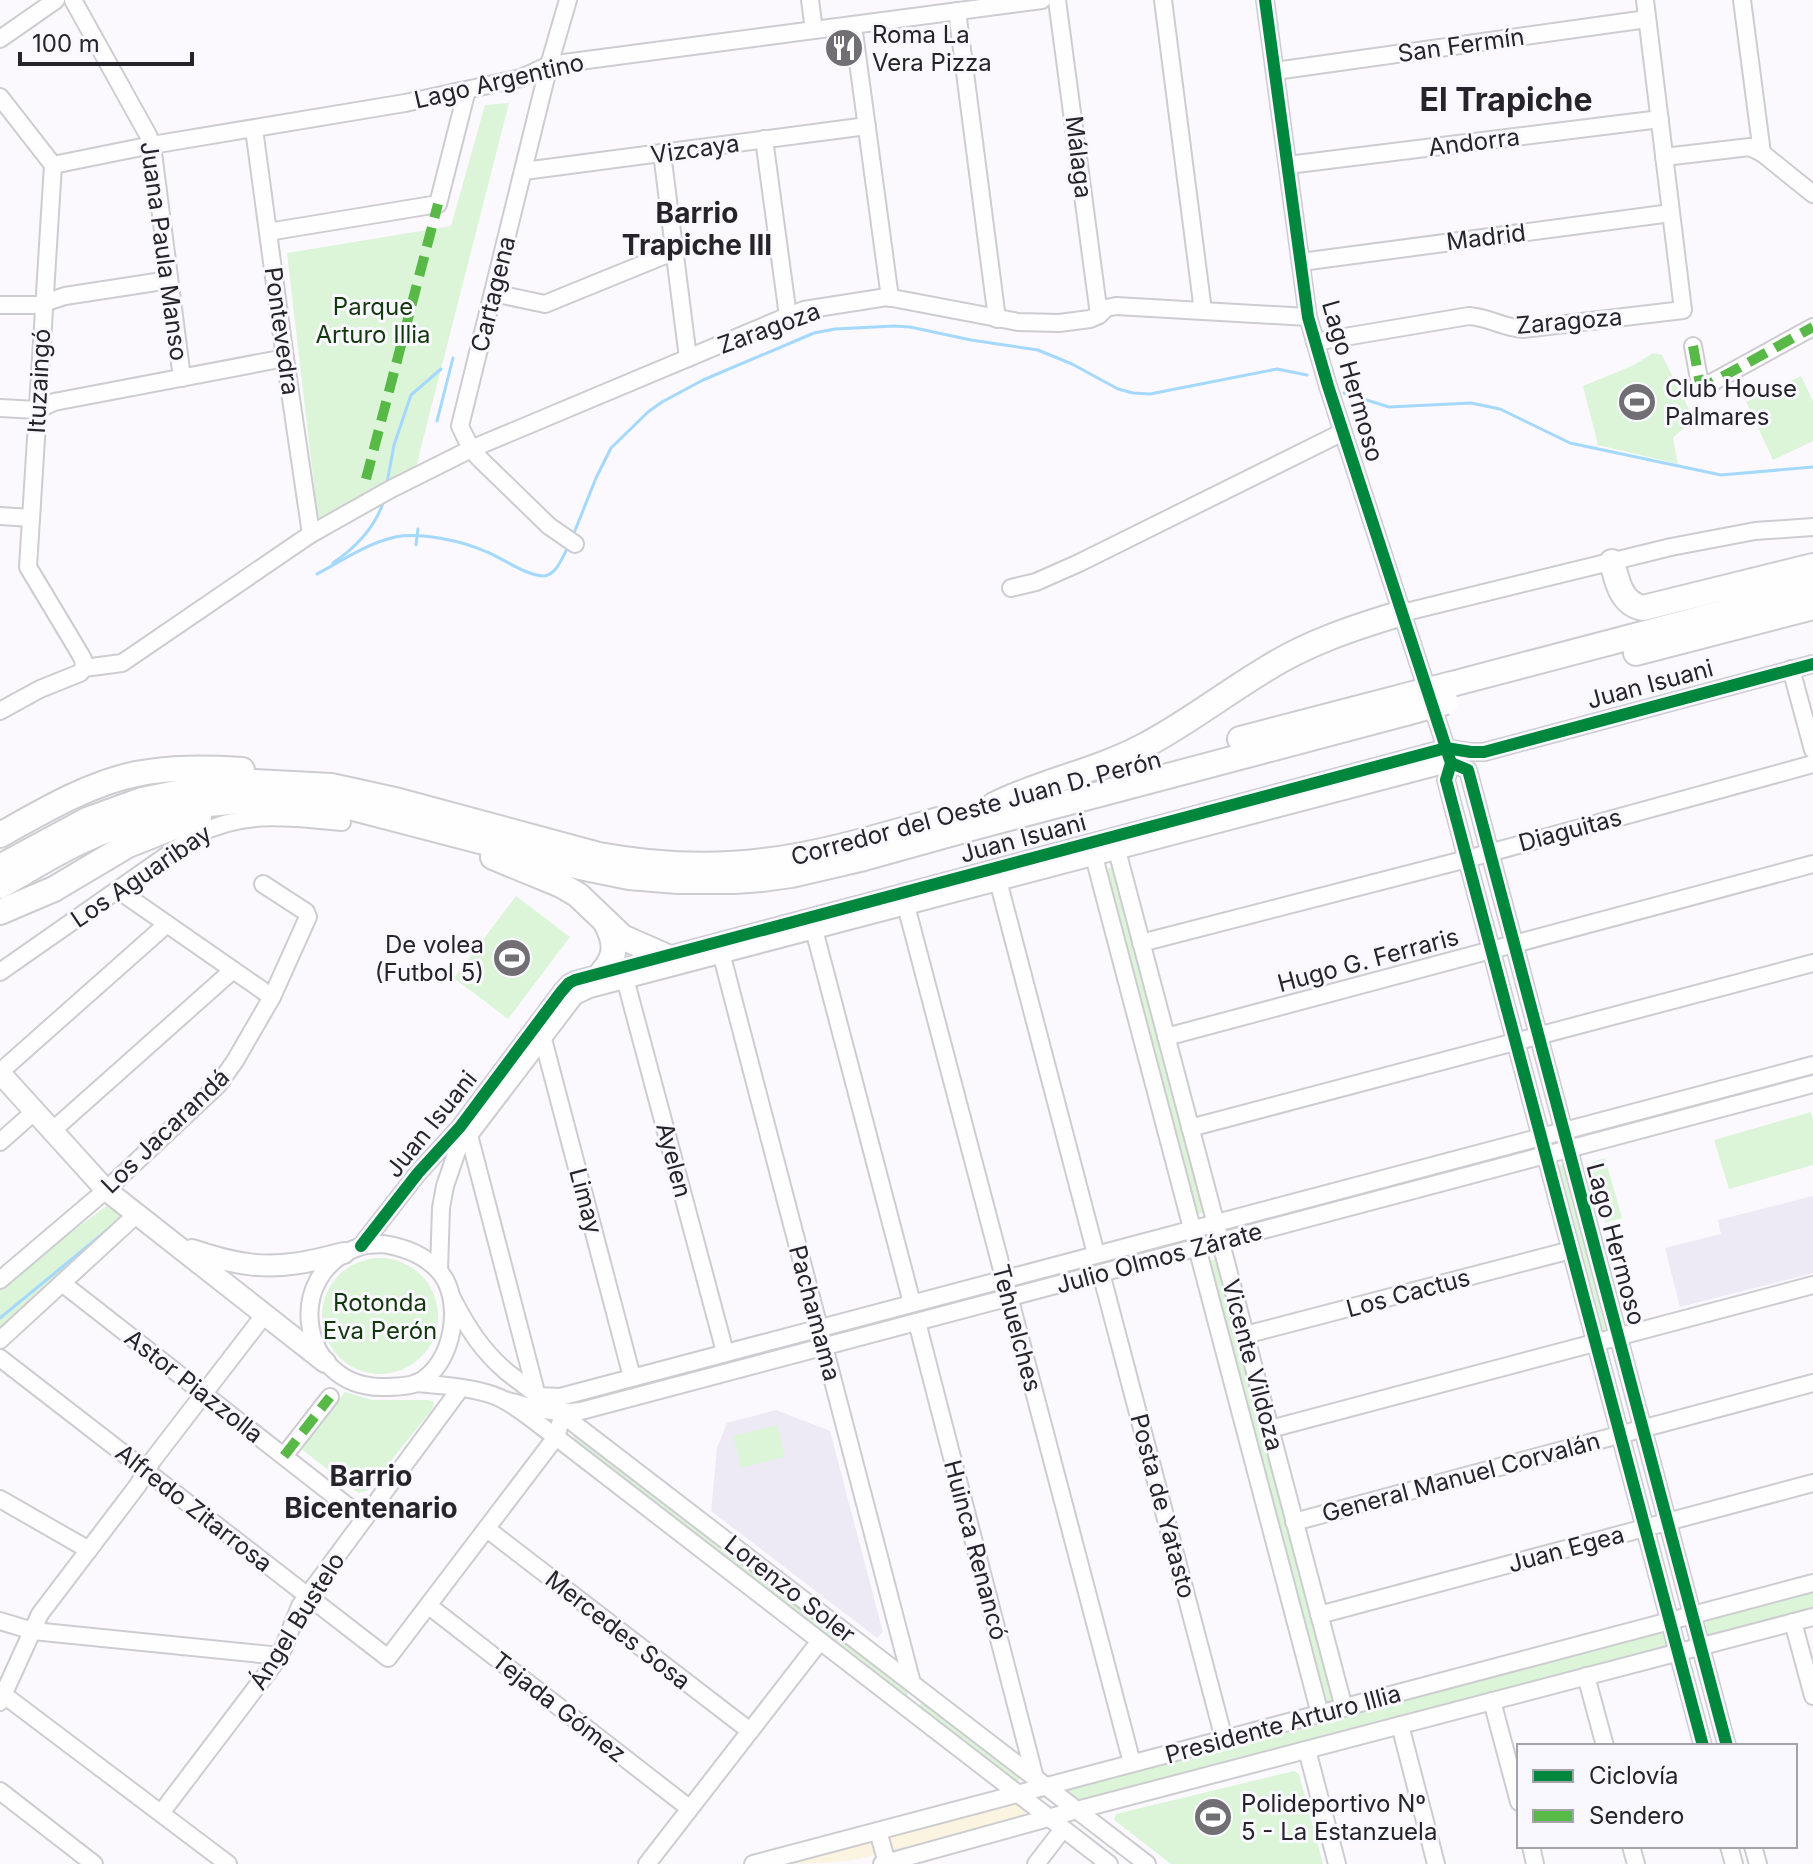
<svg xmlns="http://www.w3.org/2000/svg" width="1813" height="1864" font-family="Inter,sans-serif">
  <style>
    .built { fill: #eeeaf5 }
    .green { fill: #dcf5d9 }
    .sand { fill: #faf4e1 }
    .lines { fill: none; stroke-linecap: round; stroke-linejoin: round }
    .stream { stroke: #a4d9fd; stroke-width: 3 }
    .minor-casing { stroke: #cdccd1; stroke-width: 20 }
    .major-casing { stroke: #cdccd1; stroke-width: 24 }
    .highway-casing { stroke: #cdccd1; stroke-width: 28 }
    .minor { stroke: #fefeff; stroke-width: 16 }
    .major { stroke: #fefeff; stroke-width: 20 }
    .highway { stroke: #fefeff; stroke-width: 24 }
    .highway-bridge-casing { stroke: #cdccd1; stroke-width: 28; stroke-linecap: butt }
    .highway-bridge { stroke: #fefeff; stroke-width: 24 }
    .quiet { stroke: #58b947; stroke-width: 10; stroke-dasharray: 20 10; stroke-linecap: butt }
    .cycleway-casing { stroke: #faf8ff; stroke-width: 17 }
    .cycleway { stroke: #00873e; stroke-width: 12 }
    .labels { text-anchor: middle; dominant-baseline: central; stroke-width: 6; stroke-linejoin: round; paint-order: stroke }
    .poi-label { font-size: 24px; fill: #26242a; stroke: #faf8ff; text-anchor: start }
    .street-label { font-size: 24px; fill: #26242a; stroke: #faf8ff }
    .park-label { font-size: 24px; fill: #14380d; stroke: #faf8ff }
    .quarter-label { font-size: 28px; font-weight: bold; fill: #26242a; stroke: #faf8ff }
    .district-label { font-size: 32px; font-weight: bold; fill: #26242a; stroke: #faf8ff }
  </style>
  <rect width="100%" height="100%" fill="#fbf9fe"/>
  <!-- built -->
  <g class="built">
    <path d="M1813 1196V1273L1680 1307 1665 1248 1721 1234 1718 1220Z"/>
    <path d="M776 1410 830 1431 883 1632 877 1638 711 1511 717 1448 727 1423Z"/>
  </g>
  <!-- green -->
  <g class="green">
    <path d="M509 103 416 467 318 520 287 253 451 226 485 105Z"/>
    <path d="M1653 353 1662 355 1694 419 1673 438 1678 464 1598 445 1583 386 1634 365Z"/>
    <path d="M1801 376 1813 401V441L1773 460 1746 402Z"/>
    <path d="M1112 867 1204 1212 1198 1214 1106 869Z"/>
    <path d="M516 896 570 937 508 1019 454 978Z"/>
    <path d="M1811 1112 1813 1120V1165L1729 1189 1714 1140Z"/>
    <path d="M1536 1146 1537 1150 1235 1232 1234 1225Z"/>
    <path d="M1605 1158 1622 1218 1605 1223 1589 1167 1593 1162Z"/>
    <path d="M1564 1164 1608 1331 1601 1333 1558 1166Z"/>
    <path d="M109 1204 119 1210 124 1217 0 1333V1286Z"/>
    <circle cx="380" cy="1316" r="58"/>
    <path d="M1217 1259 1335 1703 1328 1705 1209 1261Z"/>
    <path d="M811 1339V1344L569 1407V1401Z"/>
    <path d="M345 1392 372 1400H427L434 1402 433 1408 367 1491 358 1493 300 1448Z"/>
    <path d="M777 1425 785 1457 741 1468 733 1436Z"/>
    <path d="M576 1433 909 1691 906 1698 572 1440Z"/>
    <path d="M1813 1591V1609L1712 1636 1705 1633 1703 1626 1707 1620Z"/>
    <path d="M1661 1631 1667 1634 1669 1643 1666 1649 1079 1803 1064 1791Z"/>
    <path d="M923 1700 1022 1776 1017 1783 919 1707Z"/>
    <path d="M1294 1771 1299 1774 1323 1864H1171L1114 1820 1116 1814Z"/>
  </g>
  <!-- sand -->
  <g class="sand">
    <path d="M1016 1801 1027 1811 1025 1817 897 1853C890 1849 887 1843 891 1836L895 1833Z"/>
    <path d="M869 1840 874 1844 876 1853C860 1864 798 1864 774 1864Z"/>
  </g>
  <g class="lines">
    <!-- stream -->
    <g class="stream">
      <path d="M1344 393 1389 407 1471 403 1500 409 1570 443 1721 475 1813 467"/>
      <path d="M437 421 453 358"/>
      <path d="M387 483 394 445 411 395 441 369"/>
      <path d="M574 533 596 478 611 448 648 412 662 402 703 380 814 333 835 329 894 326 910 327 971 340 1038 350 1072 364 1118 389 1133 393 1150 394 1277 369 1307 375"/>
      <path d="M416 545 418 529"/>
      <path d="M333 563C355 548 374 529 383 503"/>
      <path d="M317 574C341 561 368 543 395 537 422 532 462 541 487 552 502 558 527 576 544 576 556 575 562 558 567 549"/>
      <path d="M0 1318 117 1222"/>
    </g>
    <!-- minor casing -->
    <g class="minor-casing">
      <g id="minor">
        <path d="M73 0 148 135 152 145 182 378"/>
        <path d="M568 0 549 65 460 426 471 449 481 460 549 526 575 544"/>
        <path d="M810 0 814 30"/>
        <path d="M1057 0 1099 315"/>
        <path d="M1163 0 1203 311"/>
        <path d="M1265 0 1308 317 1328 386 1451 763 1446 780 1703 1746"/>
        <path d="M1742 0 1762 153"/>
        <path d="M957 11 997 319"/>
        <path d="M853 25 890 298"/>
        <path d="M0 39 56 0"/>
        <path d="M1275 71 1647 19"/>
        <path d="M0 97 53 165 28 567 76 647 83 659 84 668"/>
        <path d="M254 129 285 358 311 534"/>
        <path d="M764 139 788 316"/>
        <path d="M662 153 688 358"/>
        <path d="M1664 157 1750 147 1762 153 1813 194"/>
        <path d="M53 165 152 145 405 103 521 78 549 65 1042 0"/>
        <path d="M1288 165 1660 119"/>
        <path d="M524 171 867 126"/>
        <path d="M268 232 438 204 467 90"/>
        <path d="M1301 262 1671 213"/>
        <path d="M493 293 545 304 675 251"/>
        <path d="M0 305H38L65 296 169 280"/>
        <path d="M1315 342 1469 316C1488 317 1504 328 1523 329L1683 310 1645 0"/>
        <path d="M1693 346 1699 379 1704 383H1711L1813 327"/>
        <path d="M0 408 37 410 54 402 285 358"/>
        <path d="M0 516 31 518"/>
        <path d="M1011 588 1036 582 1079 563 1343 432"/>
        <path d="M1402 613 1671 547 1755 531 1813 527"/>
        <path d="M1791 669 1813 750"/>
        <path d="M0 711 40 689 80 673 84 668 122 663 311 534 391 489 471 449 788 316 804 310 887 297 1018 322 1059 323 1090 319 1099 315 1106 308 1116 306 1308 317"/>
        <path d="M1451 763 1468 770 1727 1746"/>
        <path d="M1115 843 1344 1708"/>
        <path d="M1092 849 1320 1714"/>
        <path d="M996 873 1096 1254"/>
        <path d="M118 890 272 997"/>
        <path d="M904 898 1132 1763"/>
        <path d="M812 922 912 1303"/>
        <path d="M1141 943 1467 859 1813 764"/>
        <path d="M719 945 912 1683"/>
        <path d="M623 971 725 1352"/>
        <path d="M0 972 196 835C245 810 289 817 342 822"/>
        <path d="M540 1035 543 1039 632 1377"/>
        <path d="M1166 1037 1813 864"/>
        <path d="M0 1072 167 924"/>
        <path d="M1190 1128 1813 963"/>
        <path d="M464 1130 469 1135 537 1396"/>
        <path d="M52 1131 233 970"/>
        <path d="M0 1142 34 1112"/>
        <path d="M383 1244C403 1247 424 1255 438 1270 465 1298 454 1366 417 1383 407 1387 391 1387 381 1387 299 1386 282 1273 359 1247 366 1244 375 1245 383 1244Z"/>
        <path d="M361 1246 418 1173 460 1127 561 992 569 983 575 980 1446 748 1471 752H1484L1813 664"/>
        <path d="M439 1270 441 1208 445 1186 457 1151 575 996 590 989 1451 763 1457 759"/>
        <path d="M1101 1273 1224 1739"/>
        <path d="M0 1280 106 1190 218 1085 235 1061 272 997 308 917 306 912 263 884"/>
        <path d="M62 1283 364 1519"/>
        <path d="M452 1298C467 1327 482 1351 507 1372L1147 1864"/>
        <path d="M917 1322 1035 1778"/>
        <path d="M1245 1335 1571 1250"/>
        <path d="M0 1340 137 1214"/>
        <path d="M0 1358 388 1658 556 1437 563 1414"/>
        <path d="M416 1383C440 1385 483 1388 504 1400 522 1410 539 1425 556 1437L1109 1864"/>
        <path d="M537 1396 560 1397 1813 1065"/>
        <path d="M504 1400C533 1407 551 1415 581 1411L1813 1084"/>
        <path d="M1270 1429 1813 1285"/>
        <path d="M284 1456 330 1397"/>
        <path d="M0 1499 89 1550"/>
        <path d="M1294 1522 1813 1383"/>
        <path d="M487 1529 750 1731"/>
        <path d="M429 1606 689 1808"/>
        <path d="M1319 1615 1813 1483"/>
        <path d="M0 1621 33 1631 280 1656"/>
        <path d="M1793 1622 1813 1696"/>
        <path d="M1586 1676 1605 1746"/>
        <path d="M4 1695 228 1864"/>
        <path d="M1492 1701 1519 1802"/>
        <path d="M0 1702 40 1614 138 1485 152 1461 265 1314"/>
        <path d="M1400 1725 1436 1864"/>
        <path d="M1307 1750 1337 1864"/>
        <path d="M0 1791 94 1864"/>
        <path d="M161 1813 280 1656 300 1606 460 1389"/>
        <path d="M878 1831 887 1863"/>
        <path d="M1531 1846 1535 1864"/>
        <path d="M1631 1846 1636 1864"/>
        <path d="M1729 1846 1734 1864"/>
        <path d="M1753 1846 1758 1864"/>
        <path d="M647 1864 820 1641"/>
        <path d="M753 1864 1813 1583"/>
        <path d="M882 1864 1077 1810 1813 1617"/>
        <path d="M1036 1864 1063 1829"/>
      </g>
    </g>
    <!-- major casing -->
    <g class="major-casing">
      <g id="major">
        <path d="M0 1073 106 1190 325 1362"/>
        <path d="M192 1250C210 1256 229 1262 248 1264 281 1269 313 1261 344 1253"/>
      </g>
    </g>
    <!-- highway casing -->
    <g class="highway-casing">
      <g id="highway">
        <path d="M1612 562C1617 581 1621 604 1643 608L1813 566"/>
        <path d="M1636 653 1813 607"/>
        <path d="M1452 684 1813 589"/>
        <path d="M1240 739 1401 697"/>
        <path d="M994 805C1042 781 1094 772 1142 747 1185 725 1224 694 1266 669 1307 643 1355 627 1402 613"/>
        <path d="M0 835C43 811 88 784 136 774 171 767 207 768 242 770"/>
        <path d="M493 857 561 885 578 895 622 937 665 956"/>
        <path d="M0 867 87 820 142 800 226 783 255 782 331 786 354 791 399 801 599 855C653 865 709 868 764 861 823 854 881 836 938 820"/>
        <path d="M0 886C25 872 49 857 75 844 162 802 254 792 349 807L580 867 629 877 678 881H734L762 879 791 875 864 858 979 826 1406 713"/>
        <path d="M0 912 54 889 128 845 199 817"/>
        <path d="M602 973C618 955 616 941 605 921"/>
      </g>
    </g>
    <!-- minor -->
    <use href="#minor" class="minor"/>
    <!-- major -->
    <use href="#major" class="major"/>
    <!-- highway -->
    <use href="#highway" class="highway"/>
    <!-- highway-bridge casing -->
    <g class="highway-bridge-casing">
      <g id="highway-bridge">
        <path d="M1401 697 1452 684"/>
        <path d="M1406 713 1446 702"/>
      </g>
    </g>
    <!-- highway-bridge -->
    <use href="#highway-bridge" class="highway-bridge"/>
    <!-- quiet -->
    <g class="quiet">
      <path d="M1693 346 1699 379 1704 383H1711L1813 327"/>
      <path d="M366 479 438 204"/>
      <path d="M284 1456 330 1397"/>
    </g>
    <!-- cycleway casing -->
    <g class="cycleway-casing">
      <g id="cycleway">
        <path d="M1265 0 1308 317 1328 386 1451 763 1446 780 1703 1746"/>
        <path d="M1451 763 1468 770 1727 1746"/>
        <path d="M361 1246 418 1173 460 1127 561 992 569 983 575 980 1446 748 1471 752H1484L1813 664"/>
      </g>
    </g>
    <!-- cycleway -->
    <use href="#cycleway" class="cycleway"/>
  </g>
  <!-- icons -->
  <defs>
    <g id="restaurant-disc" transform="scale(2)"><circle r="9.5" fill="#716f74" stroke="#faf8ff"/><path d="M-5-6h1v4h1v-4h1v4h1v-4h1v5L-1.5 .5V6h-2V.5L-5-1ZM5-6V6H3V1.5H1.5Q1.5-4 5-6Z" fill="#fff"/></g>
    <g id="stadium-disc" transform="scale(2)"><circle r="9.5" fill="#716f74" stroke="#faf8ff"/><path d="M0-5a6.5 5 0 1 0 0 10a6.5 5 0 1 0 0-10ZM-3.5-1.8h7v3.6h-7Z" fill="#fff"/></g>
  </defs>
  <g fill-rule="evenodd">
    <use href="#restaurant-disc" x="844" y="48"/>
    <use href="#stadium-disc" x="1637" y="402"/>
    <use href="#stadium-disc" x="512" y="958"/>
    <use href="#stadium-disc" x="1213" y="1817"/>
  </g>
  <g class="labels">
    <!-- poi labels -->
    <g class="poi-label">
      <text x="872" y="34">Roma La<tspan x="872" dy="28">Vera Pizza</tspan></text>
      <text x="1665" y="388">Club House<tspan x="1665" dy="28">Palmares</tspan></text>
      <text x="484" y="944" text-anchor="end">De volea<tspan x="484" dy="28">(Futbol 5)</tspan></text>
      <text x="1241" y="1803">Polideportivo Nº<tspan x="1241" dy="28">5 - La Estanzuela</tspan></text>
    </g>
    <!-- street labels -->
    <g class="street-label">
      <text transform="translate(1461 45) rotate(-8)">San Fermín</text>
      <text transform="translate(499 81) rotate(-13)">Lago Argentino</text>
      <text transform="translate(1474 142) rotate(-7)">Andorra</text>
      <text transform="translate(695 149) rotate(-8)">Vizcaya</text>
      <text transform="translate(1079 157) rotate(83)">Málaga</text>
      <text transform="translate(1486 237) rotate(-7)">Madrid</text>
      <text transform="translate(164 251) rotate(82)">Juana Paula Manso</text>
      <text transform="translate(493 294) rotate(-76)">Cartagena</text>
      <text transform="translate(1569 321) rotate(-5)">Zaragoza</text>
      <text transform="translate(769 328) rotate(-20)">Zaragoza</text>
      <text transform="translate(282 331) rotate(82)">Pontevedra</text>
      <text transform="translate(39 381) rotate(-87)">Ituzaingó</text>
      <text transform="translate(1353 381) rotate(74)">Lago Hermoso</text>
      <text transform="translate(1650 684) rotate(-15)">Juan Isuani</text>
      <text transform="translate(976 808) rotate(-15)">Corredor del Oeste Juan D. Perón</text>
      <text transform="translate(1570 830) rotate(-15)">Diaguitas</text>
      <text transform="translate(1023 838) rotate(-15)">Juan Isuani</text>
      <text transform="translate(141 876) rotate(-34)">Los Aguaribay</text>
      <text transform="translate(1368 960) rotate(-15)">Hugo G. Ferraris</text>
      <text transform="translate(431 1124) rotate(-51)">Juan Isuani</text>
      <text transform="translate(165 1131) rotate(-44)">Los Jacarandá</text>
      <text transform="translate(674 1160) rotate(75)">Ayelen</text>
      <text transform="translate(586 1201) rotate(75)">Limay</text>
      <text transform="translate(1616 1244) rotate(75)">Lago Hermoso</text>
      <text transform="translate(1159 1258) rotate(-15)">Julio Olmos Zárate</text>
      <text transform="translate(1408 1293) rotate(-15)">Los Cactus</text>
      <text transform="translate(815 1313) rotate(75)">Pachamama</text>
      <text transform="translate(1017 1328) rotate(75)">Tehuelches</text>
      <text transform="translate(1253 1365) rotate(75)">Vicente Vildoza</text>
      <text transform="translate(194 1386) rotate(38)">Astor Piazzolla</text>
      <text transform="translate(1461 1477) rotate(-15)">General Manuel Corvalán</text>
      <text transform="translate(1163 1506) rotate(75)">Posta de Yatasto</text>
      <text transform="translate(194 1508) rotate(38)">Alfredo Zitarrosa</text>
      <text transform="translate(1566 1549) rotate(-15)">Juan Egea</text>
      <text transform="translate(976 1550) rotate(75)">Huinca Renancó</text>
      <text transform="translate(790 1589) rotate(38)">Lorenzo Soler</text>
      <text transform="translate(297 1621) rotate(-58)">Ángel Bustelo</text>
      <text transform="translate(618 1630) rotate(38)">Mercedes Sosa</text>
      <text transform="translate(559 1707) rotate(38)">Tejada Gómez</text>
      <text transform="translate(1283 1724) rotate(-15)">Presidente Arturo Illia</text>
    </g>
    <!-- park labels -->
    <g class="park-label">
      <text x="373" y="306">Parque<tspan x="373" dy="28">Arturo Illia</tspan></text>
      <text x="380" y="1302">Rotonda<tspan x="380" dy="28">Eva Perón</tspan></text>
    </g>
    <!-- quarter labels -->
    <g class="quarter-label">
      <text x="697" y="213">Barrio<tspan x="697" dy="32">Trapiche III</tspan></text>
      <text x="371" y="1476">Barrio<tspan x="371" dy="32">Bicentenario</tspan></text>
    </g>
    <!-- district labels -->
    <g class="district-label">
      <text x="1506" y="99">El Trapiche</text>
    </g>
  </g>
  <!-- legend -->
  <rect x="1517" y="1744" width="280" height="104" fill="#faf8ff" stroke="#a5a3aa" stroke-width="2"/>
  <rect x="1533" y="1770" width="40" height="12" fill="#00873e" stroke="#a5a3aa" stroke-width="2"/>
  <text x="1589" y="1784" font-size="24" fill="#26242a">Ciclovía</text>
  <rect x="1533" y="1810" width="40" height="12" fill="#58b947" stroke="#a5a3aa" stroke-width="2"/>
  <text x="1589" y="1824" font-size="24" fill="#26242a">Sendero</text>
  <!-- scale -->
  <path d="M20 52v12h172v-12" fill="none" stroke="#26242a" stroke-width="4"/>
  <text x="32" y="52" font-size="24" fill="#26242a" stroke="#faf8ff" stroke-width="6" paint-order="stroke">100 m</text>
</svg>
